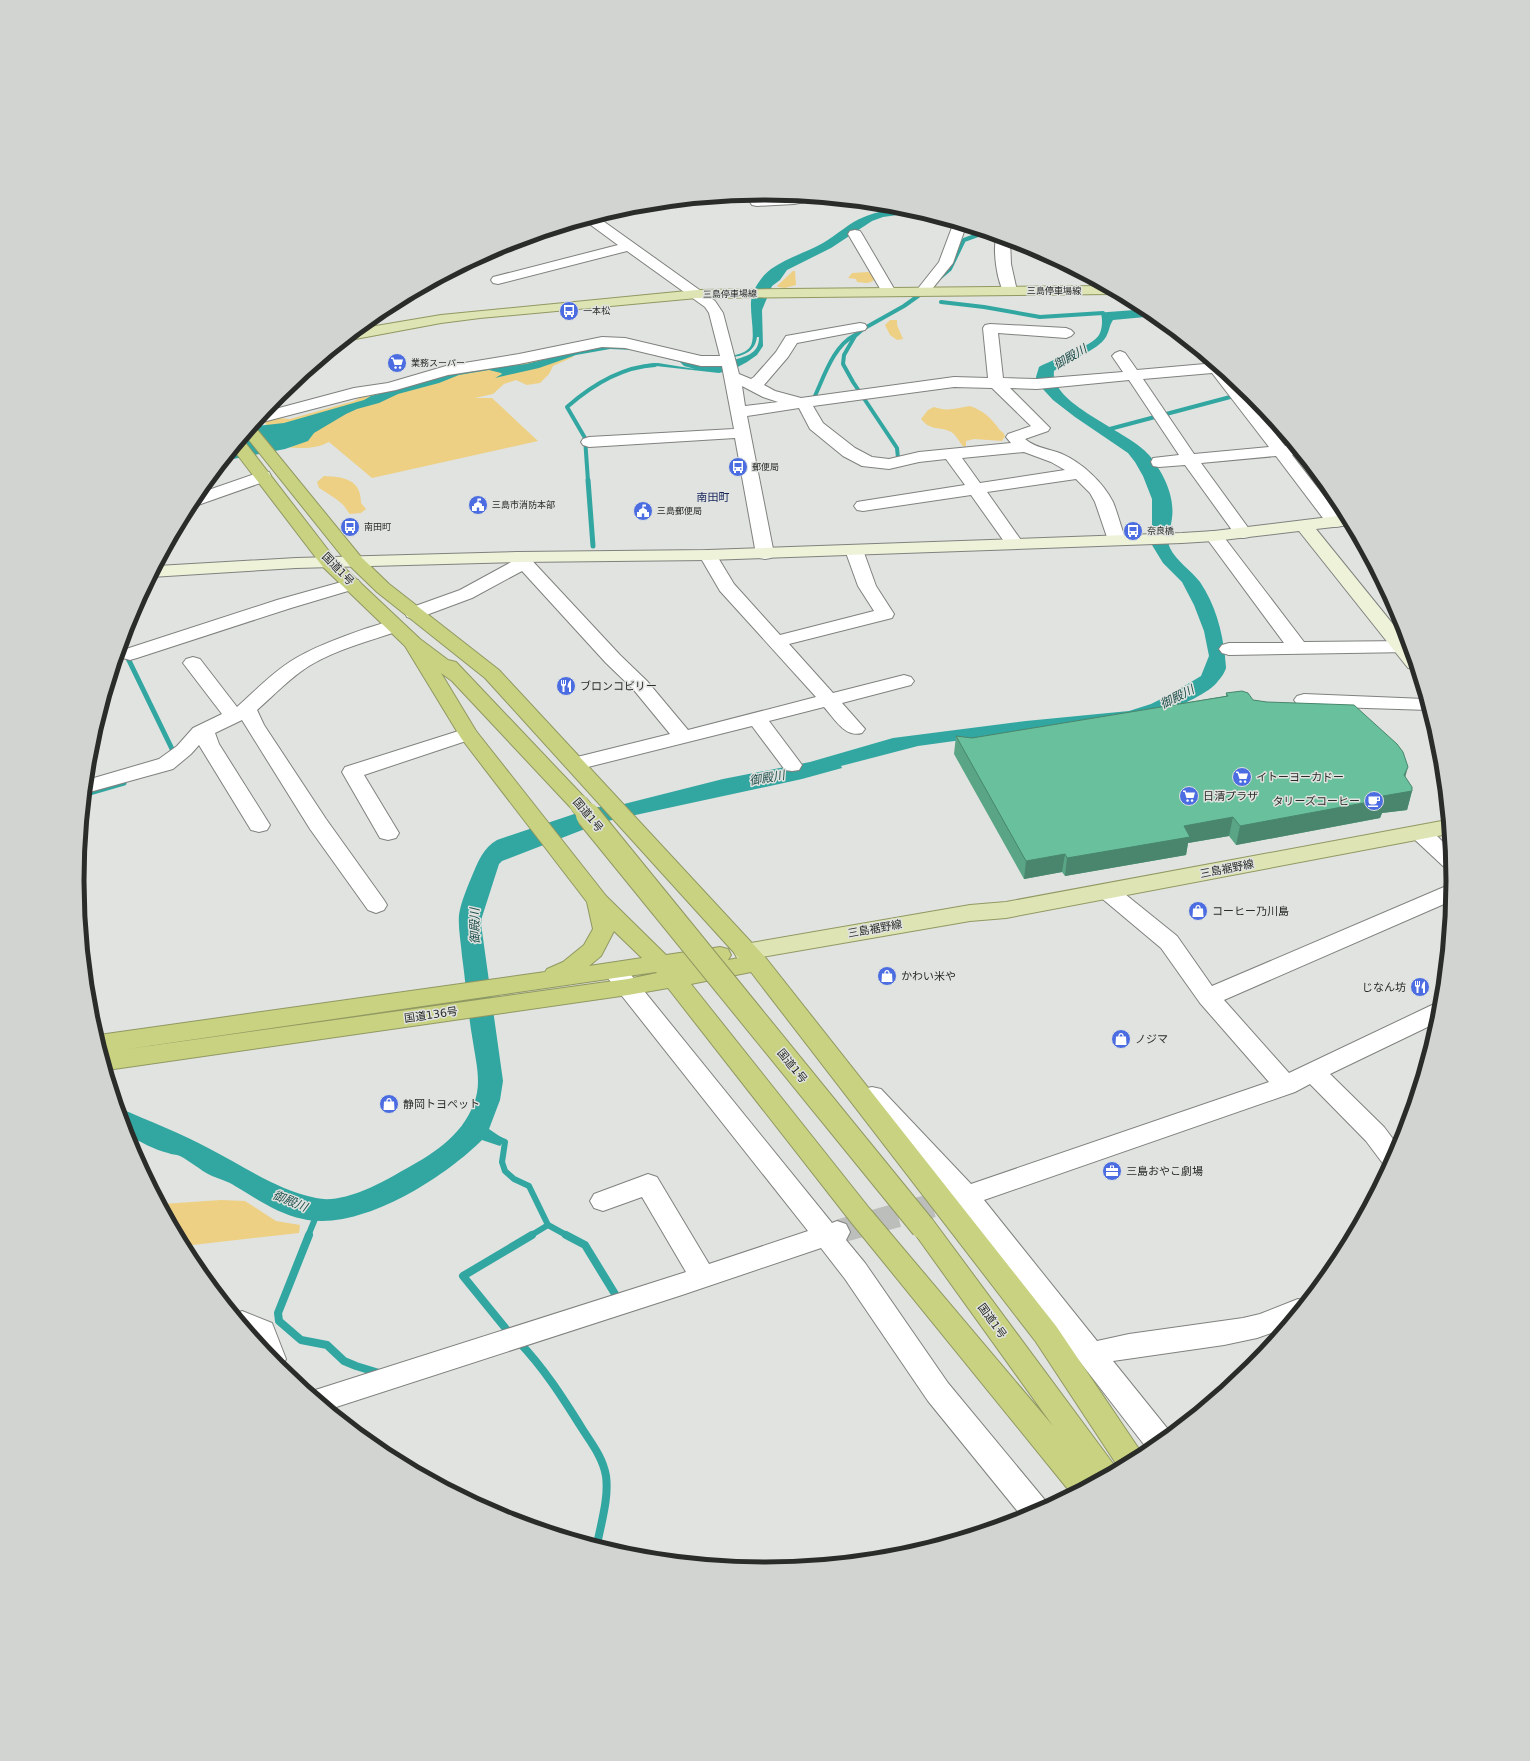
<svg xmlns="http://www.w3.org/2000/svg" width="1530" height="1761" font-family="'DejaVu Sans','Noto Sans JP',sans-serif">
  <style>
    .green { fill: #eed085 }
    .water { fill: #32a6a1 }
    .lines { fill: none; stroke-linecap: round; stroke-linejoin: round }
    .stream-far4 { stroke: #32a6a1; stroke-width: 3.5 }
    .stream-far3 { stroke: #32a6a1; stroke-width: 4 }
    .stream-far2 { stroke: #32a6a1; stroke-width: 5 }
    .stream-far1 { stroke: #32a6a1; stroke-width: 6 }
    .stream { stroke: #32a6a1; stroke-width: 8 }
    .street-tunnel { stroke: #bcbebb; stroke-width: 24; stroke-dasharray: 24 12; stroke-linecap: butt }
    .street-casing { stroke: #7f827e; stroke-width: 2 }
    .secondary-casing { stroke: #7f827e; stroke-width: 2 }
    .primary-casing { stroke: #919862; stroke-width: 2 }
    .highway-casing { stroke: #919862; stroke-width: 2 }
    .street { fill: #fff; fill-rule: evenodd }
    .secondary { fill: #eef2d9; fill-rule: evenodd }
    .primary { fill: #dee4b3; fill-rule: evenodd }
    .highway { fill: #c8d280; fill-rule: evenodd }
    .highway-bridge-far1-casing { stroke: #919862; stroke-width: 20; stroke-linecap: butt }
    .highway-bridge-casing { stroke: #919862; stroke-width: 26; stroke-linecap: butt }
    .highway-bridge-far1 { stroke: #c8d280; stroke-width: 19 }
    .highway-bridge { stroke: #c8d280; stroke-width: 24 }
    .wall { fill: #59a586 }
    .shaded-wall { fill: #49866d }
    .building { fill: #68c09c; stroke: #49866d }
    .labels { text-anchor: middle; dominant-baseline: central; stroke-width: 3; stroke-linejoin: round; paint-order: stroke }
    .far-street-label { font-size: 9px; fill: #2a2c2a; stroke: #e0e3df }
    .far-poi-label { font-size: 9px; fill: #2a2c2a; stroke: #e0e3df; text-anchor: start }
    .far-quarter-label { font-size: 11px; fill: #15245b; stroke: #e0e3df }
    .street-label { font-size: 11px; fill: #2a2c2a; stroke: #e0e3df }
    .poi-label { font-size: 11px; fill: #2a2c2a; stroke: #e0e3df; text-anchor: start }
    .water-label { font-size: 12px; font-style: italic; fill: #1f4f4d; stroke: #e0e3df }
    .rim { fill: none; stroke: #2a2c2a; stroke-width: 5 }
  </style>
  <rect width="100%" height="100%" fill="#e0e3df"/>
  <!-- green -->
  <g class="green">
    <path d="M793 271H795L796 285 785 288 778 287 777 286Z"/>
    <path d="M868 272 873 274 874 280C868 285 863 282 857 282L856 279 848 278 852 273Z"/>
    <path d="M890 320H897V325L903 339 897 340 890 335 885 325Z"/>
    <path d="M570 350 573 357 553 366 549 374 540 383 527 385 516 380 504 384 493 394 475 398H492L538 441 372 478 329 442C314 450 299 448 283 447L268 430 265 422 277 418 290 419 354 401 367 394Z"/>
    <path d="M970 406C984 411 991 418 999 429 1001 432 1004 432 1005 436L1002 441 974 439 966 441V446L964 447C959 443 956 433 949 431 937 426 931 431 921 419L928 410 934 407C947 412 957 408 970 406Z"/>
    <path d="M324 476C344 477 361 479 361 503L366 509 361 513 350 514C347 511 345 506 341 503 334 497 327 493 319 488L317 482Z"/>
    <path d="M221 1200 245 1201 276 1221 300 1225 299 1233 184 1246 162 1204Z"/>
  </g>
  <!-- water -->
  <g class="water">
    <path d="M906 208 919 212 883 217 872 221 831 248 787 270 780 280 772 286 762 310 763 346 757 355 747 362 734 369 719 373 647 365V364L658 363 695 369 684 366 680 362 634 350 610 349 576 355 539 368 495 378 502 374 501 373 489 370 459 375 439 383 398 394 379 403 357 409 346 414 314 433 308 441 285 449 223 461 250 429 257 426 284 423 364 400 371 396 390 391 446 373 526 364 601 345 731 361C745 356 759 355 759 337H757C754 360 727 358 710 357 721 357 743 357 750 347 757 338 748 309 752 296 755 286 763 275 771 269 787 258 807 252 823 243 837 235 850 222 864 217 878 211 891 210 906 208Z"/>
    <path d="M1148 309 1156 316 1113 320C1108 327 1110 334 1102 342 1088 355 1069 359 1054 371 1049 404 1131 432 1149 455 1163 472 1175 496 1172 518 1171 529 1165 537 1170 548 1176 561 1191 570 1200 582 1215 604 1222 630 1225 656 1225 659 1226 665 1226 668 1225 672 1221 678 1218 681 1210 693 1180 705 1166 712L918 746 841 766 842 768 802 779 603 822 502 861 499 864 482 917 481 924 503 1081 500 1100 489 1129 505 1140 500 1146 482 1140C444 1178 360 1232 303 1219 278 1214 257 1199 235 1186 228 1181 219 1179 210 1175 200 1170 190 1161 180 1156 176 1154 172 1155 168 1153 154 1150 140 1141 127 1135L119 1108C149 1121 181 1133 210 1149 245 1167 277 1190 316 1198 342 1204 378 1185 400 1172 430 1156 462 1137 474 1103 482 1084 476 1062 473 1042 468 1014 466 985 462 956 461 943 458 928 459 915 461 902 467 888 472 876 478 862 483 848 497 840L592 808 624 804 723 779 810 762 893 738 1026 721 1129 711 1151 704 1171 694 1201 676 1209 656 1204 631 1194 605 1182 582 1163 563 1152 545V499L1143 476 1135 462 1128 453 1075 417 1053 400 1041 387 1037 383 1036 377 1039 367C1051 360 1093 346 1099 335 1102 330 1103 320 1101 314H1096L1095 313Z"/>
  </g>
  <g class="lines">
    <!-- stream-far4 -->
    <path class="stream-far4" d="M671 202 761 199"/>
    <!-- stream-far3 -->
    <g class="stream-far3">
      <path d="M936 281 950 269 964 240 986 232"/>
      <path d="M941 302 984 307 1040 317 1103 313"/>
      <path d="M814 398C824 377 833 346 855 335"/>
      <path d="M1106 430 1249 392"/>
      <path d="M898 458 897 448 853 382 843 364 844 355 855 336 863 329 904 306 925 291"/>
      <path d="M588 481 585 438 567 407C592 385 621 367 655 365"/>
    </g>
    <!-- stream-far2 -->
    <g class="stream-far2">
      <path d="M588 480 593 546"/>
      <path d="M121 644 173 751"/>
      <path d="M86 794 124 783"/>
    </g>
    <!-- stream-far1 -->
    <g class="stream-far1">
      <path d="M496 1138 505 1142 502 1162 505 1171 514 1179 529 1186 548 1225 530 1236"/>
      <path d="M548 1225 568 1236"/>
      <path d="M308 1236 317 1214"/>
    </g>
    <!-- stream -->
    <g class="stream">
      <path d="M309 1235 278 1313 279 1321 301 1340 327 1345 344 1361 356 1366 379 1373"/>
      <path d="M566 1235 585 1245 615 1294"/>
      <path d="M511 1335 463 1276 532 1235"/>
      <path d="M518 1341C544 1368 563 1398 583 1430 592 1444 603 1458 606 1476 609 1498 601 1523 597 1545"/>
    </g>
    <!-- street-tunnel -->
    <path class="street-tunnel" d="M840 1231 960 1198"/>
    <!-- street casing -->
    <g class="street-casing">
      <g id="street">
        <path d="M796 196 817 198 816 200 794 204 757 206 752 205 750 202 752 199 757 198Z"/>
        <path d="M596 216 715 301 723 313 739 374 751 379 754 377 776 352 786 336 860 323 865 324 867 327 865 330 797 343 788 357 764 385 775 391 801 398 954 377 988 378 983 328 985 325 990 324 1066 328 1071 330 1074 333 1071 336 1066 338 998 333 1003 378 1037 379 1123 372 1112 356 1115 353 1120 351 1125 353 1137 370 1205 364 1202 360 1206 356 1232 378 1285 446H1294L1298 451 1297 454 1292 455 1344 522 1341 526 1335 527 1329 526 1276 456 1201 463 1252 533 1249 537 1243 538 1237 537 1185 465 1159 467 1153 466 1151 462 1153 458 1179 455 1129 380 1037 389 1010 388 1050 428 1048 431 1025 439C1035 448 1050 449 1062 454 1082 463 1103 482 1113 502 1118 514 1121 528 1126 540L1123 544 1117 545 1111 544 1108 540 1095 502 1090 493 1076 479 987 492 1023 543 1020 547 1014 548 1008 547 971 495 863 511 857 510 854 506 857 502 863 501 965 485 946 459 919 462 889 469 862 466 843 456 810 429 799 408 747 416 774 554 771 558 765 559 759 558 756 554 735 438 589 447 583 445 581 442 583 439 589 437 734 429 722 366H701L625 348 602 347 519 364 448 375 396 390 355 398 259 423 256 422 264 412 354 388 388 383 446 366 519 354 602 337 625 338 701 356H720L709 313 705 307 627 251 498 284 493 283 491 280 493 277 618 245 584 220ZM1212 373 1269 447 1194 454 1143 379ZM742 386 763 397 778 402 745 406ZM954 387 992 388 1031 426 1008 434 1006 437 1011 443 919 452 889 459 872 457 855 448 823 423 813 406ZM1024 452 1051 462 1065 470 980 483 962 458Z"/>
        <path d="M954 222 966 226 953 263 928 294 923 295 918 294 916 291 939 262Z"/>
        <path d="M855 230 860 231 862 234 896 292 894 295 889 296 884 295 882 292 848 234 850 231Z"/>
        <path d="M997 235 1010 239 1011 264 1017 291 1015 294 1010 295 1005 294C997 283 992 248 997 235Z"/>
        <path d="M263 471 269 472 271 476 269 480 198 505H189L197 494Z"/>
        <path d="M1214 531 1220 532 1304 642 1408 641 1411 652 1229 655 1222 653 1219 649 1222 645 1229 643H1284L1205 536 1208 532Z"/>
        <path d="M854 545 860 546 863 550 876 586 894 614 892 618 789 644 833 693 904 675 911 677 914 681 911 685 842 703 865 729 862 733C845 738 835 719 824 707L769 721 802 765 799 770 792 771 785 770 752 726 576 770 569 769 566 764 569 759 670 734 633 689 606 663 522 571 472 598 421 617 414 619 407 617 405 613 407 609 460 590 513 561 510 557 513 553 519 552 525 553 620 655 647 681 688 730 816 697 720 591 699 555 702 551 708 550 714 551 734 584 780 635 874 611 858 586 845 550 848 546Z"/>
        <path d="M352 579 358 580 361 584 358 588 291 608 137 658 130 660 123 658 120 654 123 650 277 600Z"/>
        <path d="M394 620 401 622 403 626 401 630C370 641 337 649 309 666 290 678 274 695 257 710L264 725 326 819 384 900 387 905 384 910 376 913 368 910 310 829 242 720 215 733 219 744 270 825 267 830 259 832 251 830 199 745 191 754 173 769 86 793 87 780 159 759 177 746 193 728 222 714 183 663 186 659 193 657 200 659 237 707C256 690 274 671 296 658 322 643 365 628 394 620Z"/>
        <path d="M1304 694 1425 699 1429 710 1304 706 1297 704 1294 700 1297 696Z"/>
        <path d="M468 728 475 730 478 734 475 738 364 775 399 833 396 838 388 840 380 838 342 772 345 767Z"/>
        <path d="M1421 826 1429 828 1450 849 1452 868 1443 866 1413 838 1410 833 1413 828Z"/>
        <path d="M1107 884 1115 886 1177 936 1212 986 1444 887 1453 885 1451 901 1224 1000 1289 1073 1432 1005 1441 1003 1438 1022 1330 1074 1384 1127 1399 1147 1389 1166 1384 1165 1366 1141 1310 1084 1295 1092 984 1200 1097 1341 1129 1334 1243 1318 1260 1314 1298 1299 1306 1301 1283 1329 1257 1338 1224 1345 1113 1361 1171 1433 1149 1451 957 1203 863 1103 860 1096 863 1089 872 1087 881 1089 971 1184 1269 1082 1200 1003 1161 948 1099 896 1096 891 1099 886Z"/>
        <path d="M615 963 623 965 832 1223 837 1221 846 1224 850 1232 846 1240 865 1263 948 1383 1049 1505 1023 1518 928 1401 845 1279 821 1248 682 1295 330 1409 309 1392 686 1272 642 1197 603 1211 594 1208 590 1201 594 1194 648 1174 657 1177 709 1264 808 1231 607 977 603 971 607 965Z"/>
        <path d="M242 1311 272 1323 286 1359 282 1367H278L235 1314Z"/>
      </g>
    </g>
    <!-- secondary casing -->
    <g class="secondary-casing">
      <path id="secondary" d="M1346 515 1351 525 1316 529 1409 644 1416 669 1408 668 1299 531 1214 541 1182 543 708 560 519 562 296 568 151 577 157 566 296 558 519 552 708 550 1182 533 1214 531Z"/>
    </g>
    <!-- primary casing -->
    <g class="primary-casing">
      <g id="primary">
        <path d="M1105 286 1118 293 1113 294 697 298 480 318 441 323 350 340 346 339 358 329 441 315 697 290Z"/>
        <path d="M1447 820 1448 834 1006 918 970 921 745 960 737 958 734 952 737 946 745 944 970 905 1006 902Z"/>
      </g>
    </g>
    <!-- highway casing -->
    <g class="highway-casing">
      <path id="highway" d="M252 426 255 427 361 557 389 584 499 670 765 957 1056 1326 1143 1455 1119 1468 1036 1342 751 972 691 984 869 1208 1053 1426 910 1227 914 1219 923 1216 932 1219 1117 1469 1071 1493 851 1222 668 988 628 995 107 1070 102 1053 103 1052H102L97 1036 99 1035 545 972 547 969 563 962 584 945 593 929 587 902 461 738 405 646 323 567 233 449 241 440 244 441 335 559 420 639 448 660 456 662 586 799 590 804 586 809 579 811 572 809 452 681 441 673 476 731 606 896 666 955 720 947 728 949 731 955 728 960 739 958 485 678 377 592 349 565 245 435ZM614 931 642 958 589 966 601 956ZM656 972 657 973 628 979 121 1050Z"/>
    </g>
    <!-- street -->
    <use href="#street" class="street"/>
    <!-- secondary -->
    <use href="#secondary" class="secondary"/>
    <!-- primary -->
    <use href="#primary" class="primary"/>
    <!-- highway -->
    <use href="#highway" class="highway"/>
    <!-- highway-bridge-far1 casing -->
    <g class="highway-bridge-far1-casing">
      <path id="highway-bridge-far1" d="M579 804 589 816"/>
    </g>
    <!-- highway-bridge casing -->
    <g class="highway-bridge-casing">
      <path id="highway-bridge" d="M588 815 923 1227"/>
    </g>
    <!-- highway-bridge-far1 -->
    <use href="#highway-bridge-far1" class="highway-bridge-far1"/>
    <!-- highway-bridge -->
    <use href="#highway-bridge" class="highway-bridge"/>
  </g>
  <!-- wall -->
  <path class="wall" d="M1226 693 1253 700 1412 791 1407 810 1382 813 1380 818 1236 845 1229 836 1188 843 1186 855 1065 876 1062 872 1024 879 954 754 956 736 972 738 1226 696Z"/>
  <!-- shaded-wall -->
  <g class="shaded-wall">
    <path d="M1408 767 1403 785 1412 791 1407 810 1382 813 1380 818 1236 845 1240 826 1383 796 1404 775Z"/>
    <path d="M1233 817 1229 836 1188 843 1186 855 1065 876 1067 858 1184 826Z"/>
    <path d="M1065 854 1062 872 1024 879 1026 861Z"/>
  </g>
  <!-- building -->
  <path class="building" d="M1242 691 1248 693 1253 700 1267 702 1354 705 1397 744 1403 752 1408 767 1404 775 1412 787V791L1383 796 1385 799 1240 826 1233 817 1184 826 1190 837 1067 858 1065 854 1026 861 956 736 972 738 1228 696 1226 693Z"/>
  <!-- icons -->
  <defs>
    <g id="bus-disc" transform="scale(1)"><circle r="9.5" fill="#4b6de1" stroke="#e0e3df"/><path d="M-5-6H5V4H4V6H2V4H-2V6H-4V4H-5ZM-3.5-4V0h7V-4ZM-3.5 1.2v1.5H-2V1.2ZM2 1.2v1.5H3.5V1.2Z" fill="#fff"/></g>
    <g id="supermarket-disc" transform="scale(1)"><circle r="9.5" fill="#4b6de1" stroke="#e0e3df"/><path d="M-6-5.5h2.5l.6 2H6L4.5 2H-2.5L-4.4-4H-6ZM-1.5 3.2a1.3 1.3 0 1 0 .1 0ZM3 3.2a1.3 1.3 0 1 0 .1 0Z" fill="#fff"/></g>
    <g id="civic-disc" transform="scale(1)"><circle r="9.5" fill="#4b6de1" stroke="#e0e3df"/><path d="M-.6-6.5H3V-4.5H.6V-3L4-1V1h2V6H-6V1h2V-1L-.6-3ZM-1.2 2.5V6h2.4V2.5Z" fill="#fff"/></g>
    <g id="restaurant-disc" transform="scale(1)"><circle r="9.5" fill="#4b6de1" stroke="#e0e3df"/><path d="M-5-6h1v4h1v-4h1v4h1v-4h1v5L-1.5 .5V6h-2V.5L-5-1ZM5-6V6H3V1.5H1.5Q1.5-4 5-6Z" fill="#fff"/></g>
    <g id="cafe-disc" transform="scale(1)"><circle r="9.5" fill="#4b6de1" stroke="#e0e3df"/><path d="M-5.5-4.5H6V0H3Q3 3.5 0 3.5H-2.5Q-5.5 3.5-5.5 0ZM3-3.2v2h1.7v-2ZM-6 4.5H4V6H-6Z" fill="#fff"/></g>
    <g id="shop-disc" transform="scale(1)"><circle r="9.5" fill="#4b6de1" stroke="#e0e3df"/><path d="M-5-2.5h2.3a2.7 3.5 0 0 1 5.4 0H5L5.5 6h-11ZM-1.5-2.5h3a1.5 2.3 0 0 0-3 0Z" fill="#fff"/></g>
    <g id="office-disc" transform="scale(1)"><circle r="9.5" fill="#4b6de1" stroke="#e0e3df"/><path d="M-6-3h4V-5.5h4V-3h4V5H-6ZM-1-4.5V-3h2v-1.5ZM-6 0V1H6V0Z" fill="#fff"/></g>
  </defs>
  <g fill-rule="evenodd">
    <use href="#bus-disc" x="569" y="311"/>
    <use href="#supermarket-disc" x="397" y="363"/>
    <use href="#bus-disc" x="738" y="467"/>
    <use href="#civic-disc" x="478" y="505"/>
    <use href="#civic-disc" x="643" y="511"/>
    <use href="#bus-disc" x="350" y="527"/>
    <use href="#bus-disc" x="1133" y="531"/>
    <use href="#restaurant-disc" x="566" y="686"/>
    <use href="#supermarket-disc" x="1242" y="777"/>
    <use href="#supermarket-disc" x="1189" y="796"/>
    <use href="#cafe-disc" x="1374" y="801"/>
    <use href="#shop-disc" x="1198" y="911"/>
    <use href="#shop-disc" x="887" y="976"/>
    <use href="#restaurant-disc" x="1420" y="987"/>
    <use href="#shop-disc" x="1121" y="1039"/>
    <use href="#shop-disc" x="389" y="1104"/>
    <use href="#office-disc" x="1112" y="1171"/>
  </g>
  <g class="labels">
    <!-- far-street labels -->
    <g class="far-street-label">
      <text x="1054" y="291">三島停車場線</text>
      <text transform="translate(730 294) rotate(-1)">三島停車場線</text>
    </g>
    <!-- far-poi labels -->
    <g class="far-poi-label">
      <text x="583" y="311">一本松</text>
      <text x="411" y="363">業務スーパー</text>
      <text x="752" y="467">郵便局</text>
      <text x="492" y="505">三島市消防本部</text>
      <text x="657" y="511">三島郵便局</text>
      <text x="364" y="527">南田町</text>
      <text x="1147" y="531">奈良橋</text>
    </g>
    <!-- far-quarter labels -->
    <g class="far-quarter-label">
      <text x="713" y="497">南田町</text>
    </g>
    <!-- street labels -->
    <g class="street-label">
      <text transform="translate(338 569) rotate(46)">国道1号</text>
      <text transform="translate(588 815) rotate(50)">国道1号</text>
      <text transform="translate(1227 869) rotate(-11)">三島裾野線</text>
      <text transform="translate(875 929) rotate(-10)">三島裾野線</text>
      <text transform="translate(431 1015) rotate(-8)">国道136号</text>
      <text transform="translate(792 1066) rotate(51)">国道1号</text>
      <text transform="translate(992 1321) rotate(54)">国道1号</text>
    </g>
    <!-- poi labels -->
    <g class="poi-label">
      <text x="580" y="686">ブロンコビリー</text>
      <text x="1256" y="777">イトーヨーカドー</text>
      <text x="1203" y="796">日清プラザ</text>
      <text x="1360" y="801" text-anchor="end">タリーズコーヒー</text>
      <text x="1212" y="911">コーヒー乃川島</text>
      <text x="901" y="976">かわい米や</text>
      <text x="1406" y="987" text-anchor="end">じなん坊</text>
      <text x="1135" y="1039">ノジマ</text>
      <text x="403" y="1104">静岡トヨペット</text>
      <text x="1126" y="1171">三島おやこ劇場</text>
    </g>
    <!-- water labels -->
    <g class="water-label">
      <text transform="translate(1070 357) rotate(-30)">御殿川</text>
      <text transform="translate(1177 697) rotate(-27)">御殿川</text>
      <text transform="translate(767 778) rotate(-10)">御殿川</text>
      <text transform="translate(475 926) rotate(-91)">御殿川</text>
      <text transform="translate(290 1201) rotate(22)">御殿川</text>
    </g>
  </g>
  <!-- crop -->
  <path d="M0 0H1530V1761H0ZM84 881a681 681 0 1 1 1362 0a681 681 0 1 1-1362 0Z" fill="#d1d4d1" fill-rule="evenodd"/>
  <path class="rim" d="M84 881a681 681 0 1 1 1362 0a681 681 0 1 1-1362 0Z"/>
</svg>
